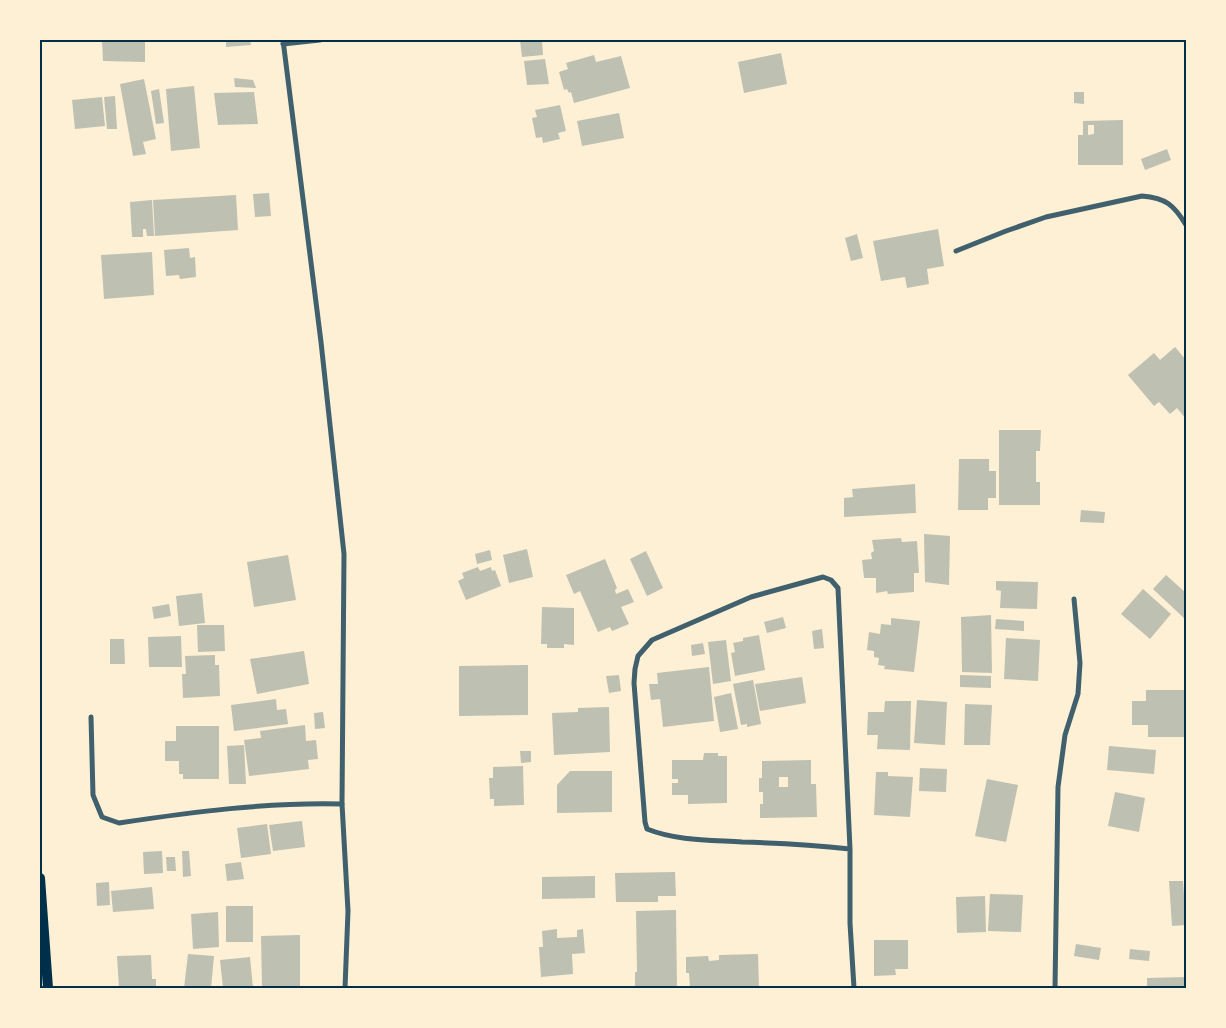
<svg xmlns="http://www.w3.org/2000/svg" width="1226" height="1028" font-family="'Noto Sans',sans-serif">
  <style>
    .building { fill: #bec0b2; fill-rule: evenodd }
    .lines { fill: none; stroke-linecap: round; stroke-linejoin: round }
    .minor { stroke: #3f606c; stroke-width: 5 }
    .secondary { stroke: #003049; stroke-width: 10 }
    .neatline { fill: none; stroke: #003049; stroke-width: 2 }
  </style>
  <rect width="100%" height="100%" fill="#fdf0d5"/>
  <!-- building -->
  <g class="building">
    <path d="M102 40H145V62L103 61Z"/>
    <path d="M226 40H250L251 45 226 47Z"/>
    <path d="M520 40H542L543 55 522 57Z"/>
    <path d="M781 53 787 84 744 93 738 62Z"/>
    <path d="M594 55 596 62 621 56 630 88 574 103 571 92 569 93 567 89 564 90 559 72 568 69 566 63Z"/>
    <path d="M545 59 549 84 527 85 524 61Z"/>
    <path d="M234 78 253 80 256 88 235 87Z"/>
    <path d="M144 79 156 139 143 142 146 154 133 156 120 84Z"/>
    <path d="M194 86 200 148 171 151 166 89Z"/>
    <path d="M159 89 164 123 156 124 151 91Z"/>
    <path d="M254 92 258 124 218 125 214 93Z"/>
    <path d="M1074 92H1084V104L1074 103Z"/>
    <path d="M115 96 117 129H107L104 97Z"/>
    <path d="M102 97 105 126 75 129 72 100Z"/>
    <path d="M560 105 566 131 558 133 560 139 543 143 542 137 536 138 532 118 537 117 535 110Z"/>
    <path d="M619 113 624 138 582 146 577 121Z"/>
    <path d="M1123 120V165H1078V135H1083V121ZM1088 125H1094V134L1088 135Z"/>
    <path d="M1167 149 1171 160 1145 170 1141 159Z"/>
    <path d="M269 193 271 216 255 217 253 194Z"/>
    <path d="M236 195 238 230 155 236 153 200Z"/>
    <path d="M152 200 154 236H147L146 229H143V237H132L130 202Z"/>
    <path d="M938 229 944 266 927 269 929 284 907 288 905 277 881 281 873 241Z"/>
    <path d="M857 234 863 258 851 261 845 238Z"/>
    <path d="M189 248 190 258 195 257 196 277 180 279 179 275 166 276 164 250Z"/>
    <path d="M152 252 154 295 104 299 101 255Z"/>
    <path d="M1175 347 1186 360V419L1177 408 1170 414 1159 402 1154 406 1128 375 1154 353 1160 360Z"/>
    <path d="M999 430H1041L1040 451H1036V482H1040V505H999Z"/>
    <path d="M959 459H989V471H996V498H988V510H958Z"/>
    <path d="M915 484 916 513 844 517V498L853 497 852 489Z"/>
    <path d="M1081 510 1105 512 1104 523 1080 522Z"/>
    <path d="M924 534 950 536 949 585 925 582Z"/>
    <path d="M901 538 902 542 917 541 919 573H914V592L888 594 887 591 876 593V578H864L862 560 872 559 871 553 874 551 872 540Z"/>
    <path d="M527 549 533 577 509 583 503 555Z"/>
    <path d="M490 550 492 560 477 564 475 554Z"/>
    <path d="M646 551 663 588 647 596 630 559Z"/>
    <path d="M288 555 296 600 254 607 247 562Z"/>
    <path d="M605 559 617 588 615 590 616 594 628 589 634 602 621 607 629 624 612 631 610 627 598 632 580 591 574 594 566 575Z"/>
    <path d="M478 567 480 571 491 567 492 571 495 570 501 586 466 600 458 581 464 578 462 573Z"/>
    <path d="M1166 575 1186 593V620L1153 589Z"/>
    <path d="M996 581 1038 582 1037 609 1000 608 1001 591 996 590Z"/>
    <path d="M1143 589 1171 614 1150 639 1121 614Z"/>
    <path d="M202 593 205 623 179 626 176 596Z"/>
    <path d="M169 604 171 616 154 619 152 607Z"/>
    <path d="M542 607 574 608V645L564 644V648H547V644H541Z"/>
    <path d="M991 615 992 673 962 672 961 617Z"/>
    <path d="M783 617 786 628 767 633 764 622Z"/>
    <path d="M891 618 920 621 914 672 884 669 885 666 878 665 879 658 874 657V651L867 650 869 632 880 634 881 624 891 625Z"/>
    <path d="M996 619 1024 621V631L995 629Z"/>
    <path d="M197 625H224L225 651 198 652Z"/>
    <path d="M822 629 824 648 814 649 812 631Z"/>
    <path d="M759 635 765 670 735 676 731 653 735 652 733 643 743 641V638Z"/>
    <path d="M181 636 182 667H149L148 637Z"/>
    <path d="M1006 638 1040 640 1038 681 1004 679Z"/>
    <path d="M110 639H124L125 664H110Z"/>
    <path d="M726 640 731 681 713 684 708 642Z"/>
    <path d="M703 643 705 654 692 656 691 645Z"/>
    <path d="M304 651 309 684 257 694 250 659Z"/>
    <path d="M215 655V665H219L220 696 183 698 182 674H186L185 656Z"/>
    <path d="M528 665V715L459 716V666Z"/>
    <path d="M709 667 714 721 663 727 660 699 651 700 649 684H658L657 673Z"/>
    <path d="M619 675 621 691 609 693 606 676Z"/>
    <path d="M960 675 991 676V688L960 687Z"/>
    <path d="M802 677 806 703 760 711 755 684Z"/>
    <path d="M753 680 761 724 747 727V724L741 725 733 684Z"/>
    <path d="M1146 690H1184V737H1148V725H1132V701H1146Z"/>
    <path d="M731 693 738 729 720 732 714 697Z"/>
    <path d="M276 699 277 710 286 709 288 724 234 731 231 705Z"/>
    <path d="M917 700 947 702 945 745 914 743Z"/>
    <path d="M885 701H911L910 750 877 749 878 735H867L868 712H884Z"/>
    <path d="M965 704 992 705 990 745H964Z"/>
    <path d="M609 707 610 752 554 755 552 713 578 712V708Z"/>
    <path d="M323 712 325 728 315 729 314 713Z"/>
    <path d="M305 725 306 741 316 740 318 759 308 760 309 769 249 776 244 740 261 738 260 731Z"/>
    <path d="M176 726H219V779H183V774H179V761H165V741H176Z"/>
    <path d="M244 745 246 784H229L227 746Z"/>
    <path d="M1109 746 1156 750 1154 774 1107 770Z"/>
    <path d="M520 751H531V762L521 763Z"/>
    <path d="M704 753H718V756H727V803L688 804V795H672V783H678V779H672V760H703Z"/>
    <path d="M811 760V784H816L817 817 760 818V804H763V792H759V778H762V761ZM779 777H788V787H779Z"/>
    <path d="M523 766 524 805 494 806V799H490L489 778H493V767Z"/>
    <path d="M920 768 947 769 946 792 919 791Z"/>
    <path d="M570 771H612V812L557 813V785Z"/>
    <path d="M876 772H888V776L913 777 910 817 874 815Z"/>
    <path d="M987 779 1018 785 1006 842 975 836Z"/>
    <path d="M1115 792 1145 798 1139 832 1108 826Z"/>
    <path d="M302 821 305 847 273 851 269 825Z"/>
    <path d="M267 824 271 854 241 858 237 828Z"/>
    <path d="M162 851 163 873 144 874 143 852Z"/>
    <path d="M182 851H189L191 876 183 877Z"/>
    <path d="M166 857H175L176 871H167Z"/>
    <path d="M241 862 244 879 227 881 225 864Z"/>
    <path d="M675 872 676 896H658V902H616L615 873Z"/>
    <path d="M595 876V898L542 899V877Z"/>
    <path d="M1169 881H1183L1186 925 1172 926Z"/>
    <path d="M109 882 110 905 97 906 96 883Z"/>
    <path d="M152 887 154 909 113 912 111 891Z"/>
    <path d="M990 894 1023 895 1021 932 988 931Z"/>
    <path d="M985 896 986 932 957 933 956 897Z"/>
    <rect x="226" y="906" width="27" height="36"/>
    <path d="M676 910 677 988H635V972H637L636 911Z"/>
    <path d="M218 912 219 947 193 949 191 914Z"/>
    <path d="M557 929V938L577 937V930L583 929 585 953 572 954 573 974 541 977 539 947H543L542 931Z"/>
    <path d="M300 935V988H270V986H262L261 936Z"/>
    <path d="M874 940H908V969H895L896 975 874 976Z"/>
    <path d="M1076 944 1101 948 1099 960 1074 956Z"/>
    <path d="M1130 949 1150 951 1149 961 1129 959Z"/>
    <path d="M188 954 214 956 211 988H184Z"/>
    <path d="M758 954 759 988H690L689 973H686V957L708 956 709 961 719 960V955Z"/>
    <path d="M151 955 152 979H156V988H119L117 956Z"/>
    <path d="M250 957 253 988H223L220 960Z"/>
    <path d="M1186 977V988H1147V978Z"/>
  </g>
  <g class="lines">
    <!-- minor -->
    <g class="minor">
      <path d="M283 40 321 342 344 554 342 804 348 911 345 988"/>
      <path d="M283 44 320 40"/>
      <path d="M956 251 1006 231 1046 217 1142 196C1166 198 1174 205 1186 225"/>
      <path d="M91 717 93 795 102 817 119 823C192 812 268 802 342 804"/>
      <path d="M850 849 838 588 831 580 823 577 751 597 652 640 638 656 635 669 634 683 645 822 647 829C677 841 711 840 742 842 778 843 814 845 850 849V923L854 988"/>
      <path d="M1055 988 1058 787 1065 735 1078 694 1080 663 1074 599"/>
    </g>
    <!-- secondary -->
    <path class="secondary" d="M40 878 48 988"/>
  </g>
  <!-- border -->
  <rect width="1226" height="1028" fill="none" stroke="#fdf0d5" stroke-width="82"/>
  <rect x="41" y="41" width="1144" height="946" class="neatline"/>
</svg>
